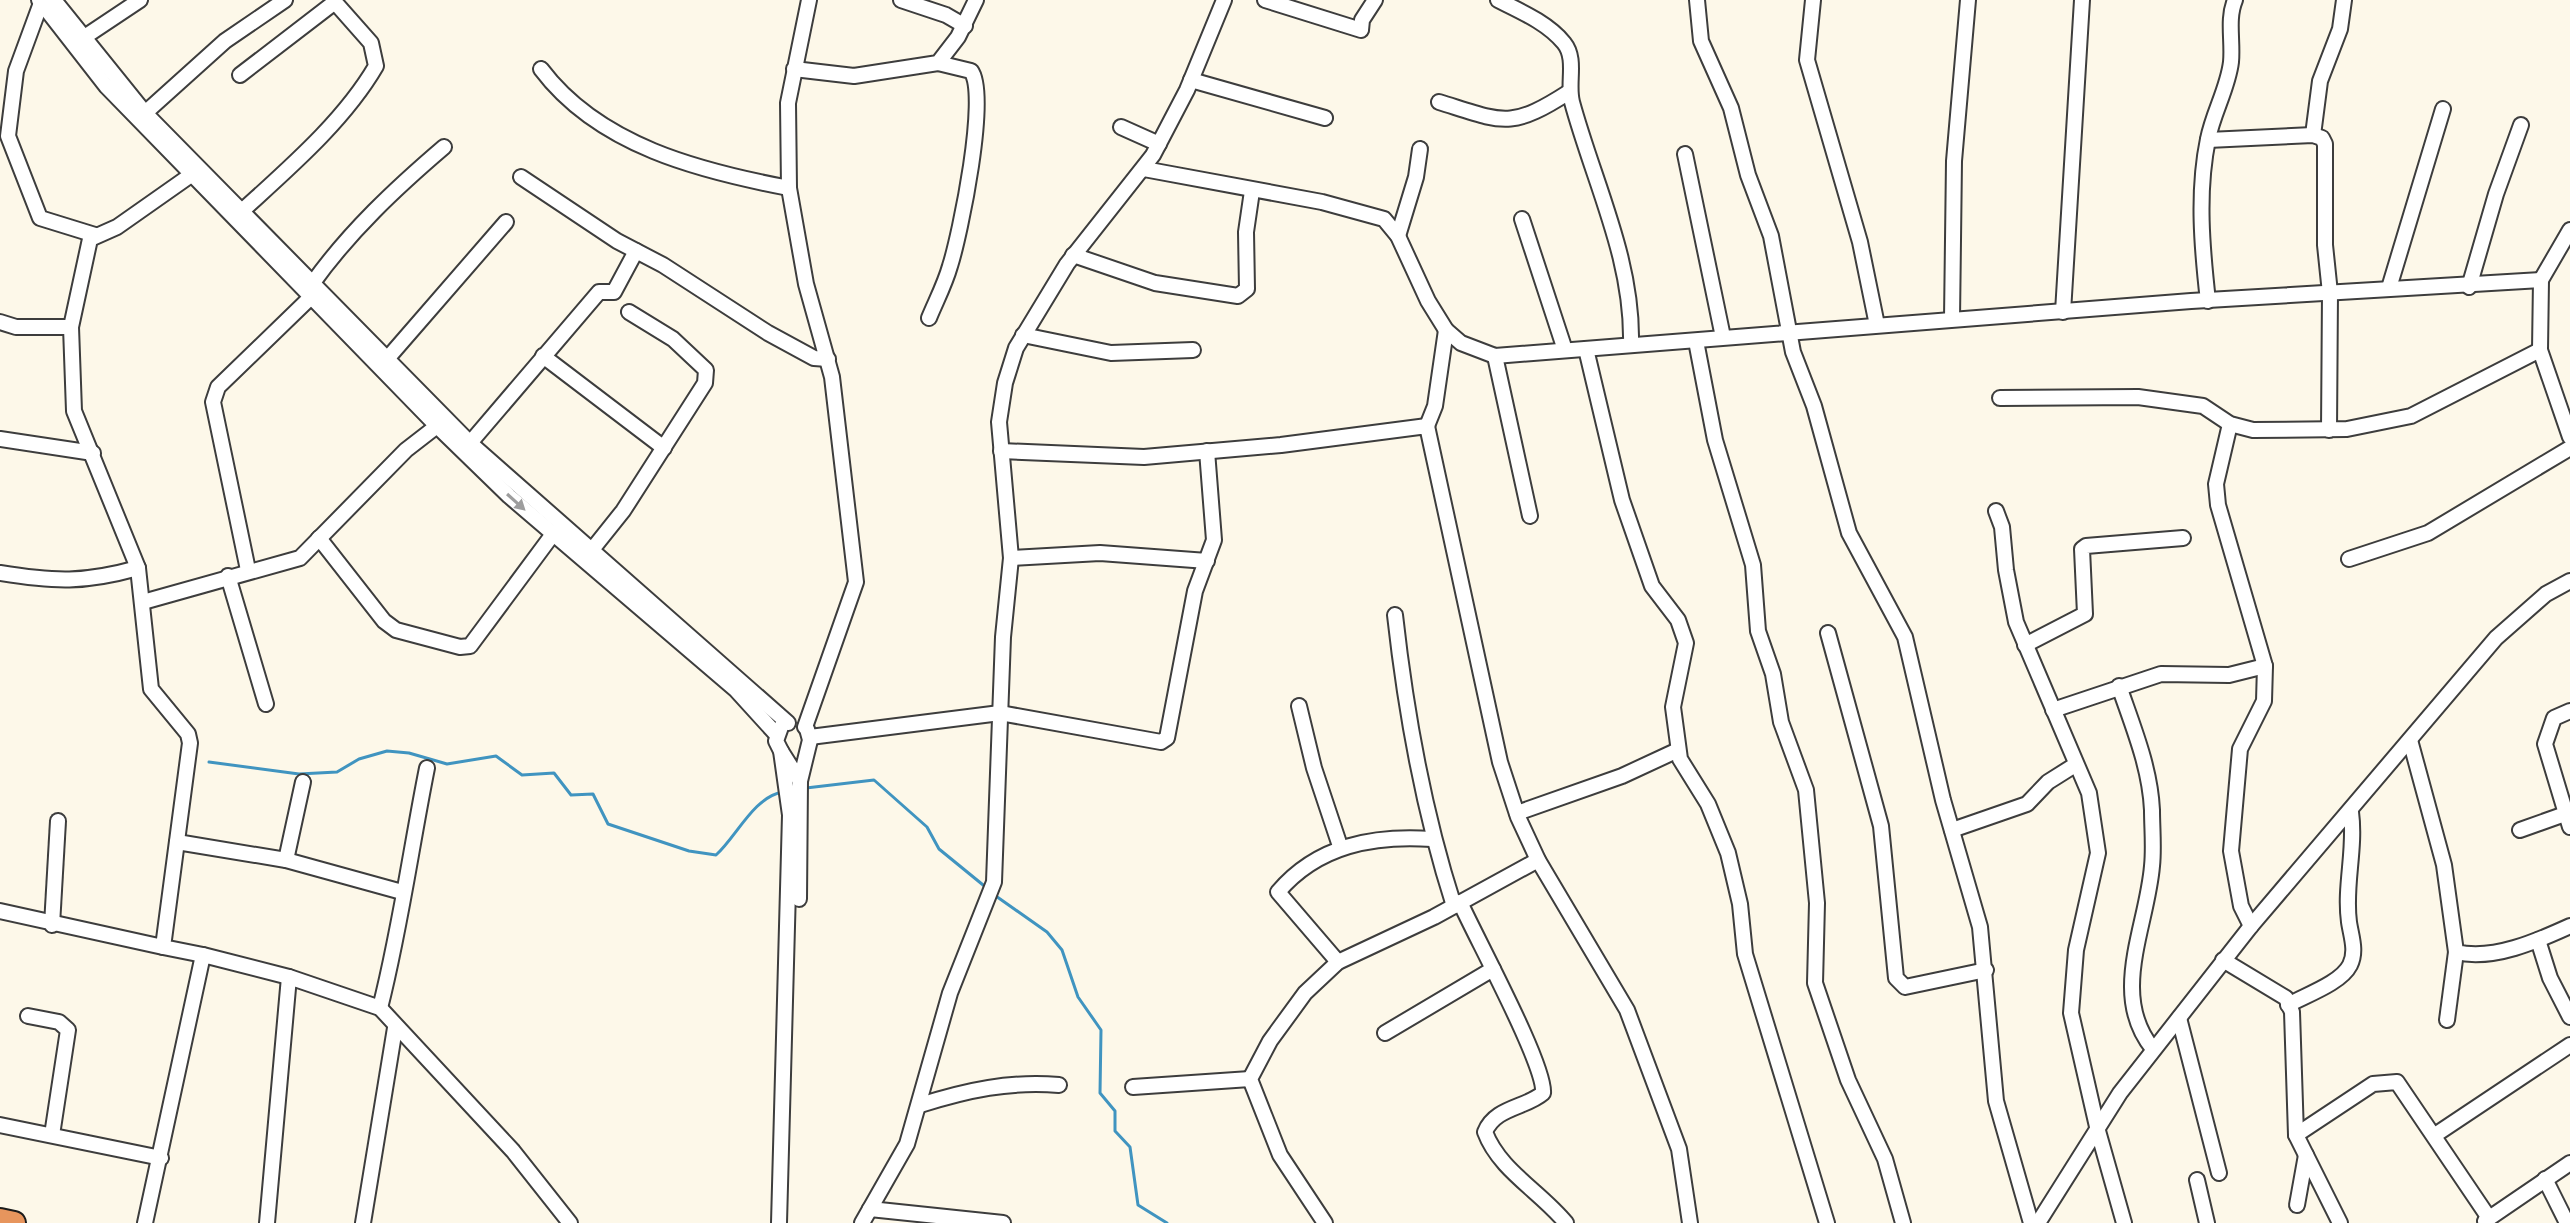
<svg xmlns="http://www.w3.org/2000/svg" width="2570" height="1223" font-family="'IBM Plex Serif',serif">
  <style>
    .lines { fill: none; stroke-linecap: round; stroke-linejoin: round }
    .stream { stroke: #4094c0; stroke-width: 3 }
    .minor-casing { stroke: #3d3d3d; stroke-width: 18 }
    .highway-casing { stroke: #1b1b1b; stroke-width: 26 }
    .minor { stroke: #fff; stroke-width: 14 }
    .highway { stroke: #e7955d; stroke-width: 22 }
    .oneway { fill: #9d9d9d }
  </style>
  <rect width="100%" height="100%" fill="#fdf8e9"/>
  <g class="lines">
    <!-- stream -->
    <g class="stream">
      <path d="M209 762 299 774 337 772 359 759 387 751 409 753 447 764 496 756 522 775 554 773 571 795 593 794 608 824 689 851 716 855C737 836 753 798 782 792"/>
      <path d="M806 788 874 780 927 827 939 849 988 889"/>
      <path d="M993 894 1047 932 1062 950 1078 997 1101 1030 1100 1093 1115 1111V1131L1130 1147 1138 1205 1167 1223"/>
    </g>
    <!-- minor casing -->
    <g class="minor-casing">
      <g id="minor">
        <path d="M39 0 106 86 437 426 509 496 736 690 777 735"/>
        <path d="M54 0 145 113 470 443 788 723"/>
        <path d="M901 0 946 15 965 26"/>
        <path d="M1265 0 1361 30 1362 20 1375 0"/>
        <path d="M1498 0C1520 11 1548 23 1564 43 1577 59 1567 83 1572 102 1594 183 1633 259 1631 344"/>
        <path d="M1697 0 1701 41 1731 108 1748 175 1771 236 1793 352 1814 406 1849 533 1905 637 1943 800 1980 927 1996 1101 2031 1223"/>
        <path d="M1813 0 1807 60 1860 242 1877 325"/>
        <path d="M41 3 16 71 8 136 40 218 95 235"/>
        <path d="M83 38 140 0"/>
        <path d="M541 69C599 146 700 171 789 188"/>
        <path d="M794 69 854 76 938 63 958 37 976 0"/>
        <path d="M240 75 335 2"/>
        <path d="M1191 80 1325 118"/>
        <path d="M1439 102C1503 122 1510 130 1569 92"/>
        <path d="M145 113 225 41 285 0"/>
        <path d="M1121 127 1159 144"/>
        <path d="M2313 135 2320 81 2340 29 2344 0"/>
        <path d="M2208 140 2313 135 2322 138 2325 144V245L2330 293 2329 430"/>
        <path d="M1685 154 1723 337"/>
        <path d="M1144 169 1322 202 1384 219 1398 236 1428 301 1446 330 1461 343 1495 356 2191 301 2541 280"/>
        <path d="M191 175 117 227 90 239 71 327 74 411 138 568 151 689 188 734 190 743 163 947 203 955"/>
        <path d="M521 177 617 241 663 265 768 333 814 358 828 359"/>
        <path d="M242 211C289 168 344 121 376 66L371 43 333 0"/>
        <path d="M1522 219 1565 350"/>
        <path d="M2570 230 2541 280 2540 350 2570 437"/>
        <path d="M1398 236 1416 177 1420 149"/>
        <path d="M1073 255 1155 283 1238 296 1247 289 1246 232 1252 191"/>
        <path d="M312 284C349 232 396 188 444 147"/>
        <path d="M2469 287 2496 194 2521 125"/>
        <path d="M2389 288 2443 109"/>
        <path d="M2208 301C2202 248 2197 192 2208 139 2213 113 2228 88 2231 62 2233 41 2227 19 2235 0"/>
        <path d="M2063 312 2082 0"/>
        <path d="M929 318C936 301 945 284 950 266 960 235 989 95 971 71L938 63"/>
        <path d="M1952 319 1954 161 1968 0"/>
        <path d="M0 322 16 327H71"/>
        <path d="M1023 335 1111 353 1193 350"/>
        <path d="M1696 341 1715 440 1753 565 1758 631 1773 674 1781 722 1806 790 1817 903 1815 983 1848 1080 1885 1159 1903 1223"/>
        <path d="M1586 349 1622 500 1652 586 1678 620 1686 643 1673 707 1680 759 1708 804 1728 853 1740 904 1745 954 1827 1223"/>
        <path d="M543 356 664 448"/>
        <path d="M1495 356 1530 516"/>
        <path d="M387 359 506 222"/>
        <path d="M2000 398 2138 397 2203 406 2230 424 2253 430 2347 429 2411 416 2540 350"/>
        <path d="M2230 424 2216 484 2218 505 2265 666 2264 701 2240 749 2231 851 2241 906 2251 926"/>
        <path d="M1427 426 1435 406 1446 330"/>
        <path d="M0 439 93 453"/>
        <path d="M470 443 599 292H614L636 251"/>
        <path d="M1001 451 1144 457 1281 445 1427 426 1500 762 1518 817 1538 860 1627 1010 1679 1149 1690 1223"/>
        <path d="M1996 511 2002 527 2006 570 2016 622 2089 793 2098 853 2076 950 2071 1013 2098 1131 2124 1223"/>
        <path d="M319 538 384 621 396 630 460 647 470 646 553 534"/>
        <path d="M591 551 623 511 705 383 706 370 673 339 629 312"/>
        <path d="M1011 558 1100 553 1207 561"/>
        <path d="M2349 559 2428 533 2570 448"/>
        <path d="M248 570 213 402 218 387 311 297"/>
        <path d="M0 573C55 582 84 583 138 568"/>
        <path d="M228 576 266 704"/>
        <path d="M143 602 300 558 406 450 437 426"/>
        <path d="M1395 615C1406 714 1423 810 1454 906"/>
        <path d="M1828 633 1881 826 1896 978 1905 987 1986 970"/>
        <path d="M2025 645 2085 614 2082 549 2086 546 2183 538"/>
        <path d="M2119 686C2133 727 2150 767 2152 810 2152 828 2154 848 2152 866 2147 927 2109 995 2153 1049"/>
        <path d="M1299 706 1314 768 1340 846"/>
        <path d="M2053 710 2161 674 2229 675 2265 666"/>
        <path d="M2570 711 2554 718 2545 744 2570 827"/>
        <path d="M805 727 856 582 832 377 806 284 789 188 788 103 809 0"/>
        <path d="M810 737 1000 713 1161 742 1167 738 1195 591 1214 540 1207 451"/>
        <path d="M2410 740 2444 865 2456 952C2493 961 2537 941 2570 926"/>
        <path d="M781 751 800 781 810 740 807 729"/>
        <path d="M1517 813 1622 776 1678 750"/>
        <path d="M1952 830 2027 804 2048 782 2075 765"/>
        <path d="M2520 830 2565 814"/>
        <path d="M177 842 286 860 402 892"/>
        <path d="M286 860 303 782"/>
        <path d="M799 899 800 781"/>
        <path d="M1460 902C1475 936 1546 1066 1543 1093 1526 1108 1495 1107 1485 1132 1499 1170 1541 1192 1566 1223"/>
        <path d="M0 911 163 947"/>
        <path d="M52 925 58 821"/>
        <path d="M2538 940 2550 978 2570 1017"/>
        <path d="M2223 960 2286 998 2292 1012 2296 1135 2340 1223"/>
        <path d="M1338 962 1278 892C1318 845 1374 835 1432 839"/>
        <path d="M2288 1005C2306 995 2341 983 2350 965 2357 951 2351 936 2349 922 2344 886 2356 849 2351 812"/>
        <path d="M380 1008C400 930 411 848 427 768"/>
        <path d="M28 1016 59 1022 68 1030 52 1135"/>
        <path d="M2179 1018 2219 1173"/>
        <path d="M2447 1020 2456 952"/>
        <path d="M1385 1033 1493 969"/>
        <path d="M1133 1087 1250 1079"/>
        <path d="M920 1105C968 1090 1009 1081 1059 1085"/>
        <path d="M0 1125 161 1158"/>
        <path d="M2296 1135 2373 1084 2397 1082 2489 1218"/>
        <path d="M2435 1135 2570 1045"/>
        <path d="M2545 1179 2567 1223"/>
        <path d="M2197 1180 2207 1223"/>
        <path d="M2297 1205 2306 1155"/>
        <path d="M870 1209 1003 1223"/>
        <path d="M2485 1221 2570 1163"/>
        <path d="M145 1223 203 955 289 977"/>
        <path d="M267 1223 289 977 380 1008 513 1151 570 1223"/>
        <path d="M363 1223 395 1028"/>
        <path d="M779 1223 790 815 781 751 776 741 781 727"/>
        <path d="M862 1223 907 1144 950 993 994 882 1003 637 1011 558 999 422 1005 383 1016 348 1067 264 1153 155 1187 90 1224 0"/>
        <path d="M1325 1223 1280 1155 1250 1079 1270 1041 1305 993 1338 962 1434 917 1538 860"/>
        <path d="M2038 1223 2120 1093 2251 926 2496 638 2546 594 2570 581"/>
      </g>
    </g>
    <!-- highway casing -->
    <g class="highway-casing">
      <path id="highway" d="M0 1220 14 1223"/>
    </g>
    <!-- minor -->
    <use href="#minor" class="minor"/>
    <!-- highway -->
    <use href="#highway" class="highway"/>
  </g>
  <!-- one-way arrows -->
  <defs><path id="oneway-solid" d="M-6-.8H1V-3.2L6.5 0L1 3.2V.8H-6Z" transform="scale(2)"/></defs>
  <use class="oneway" href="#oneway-solid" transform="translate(516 502) rotate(42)"/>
</svg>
